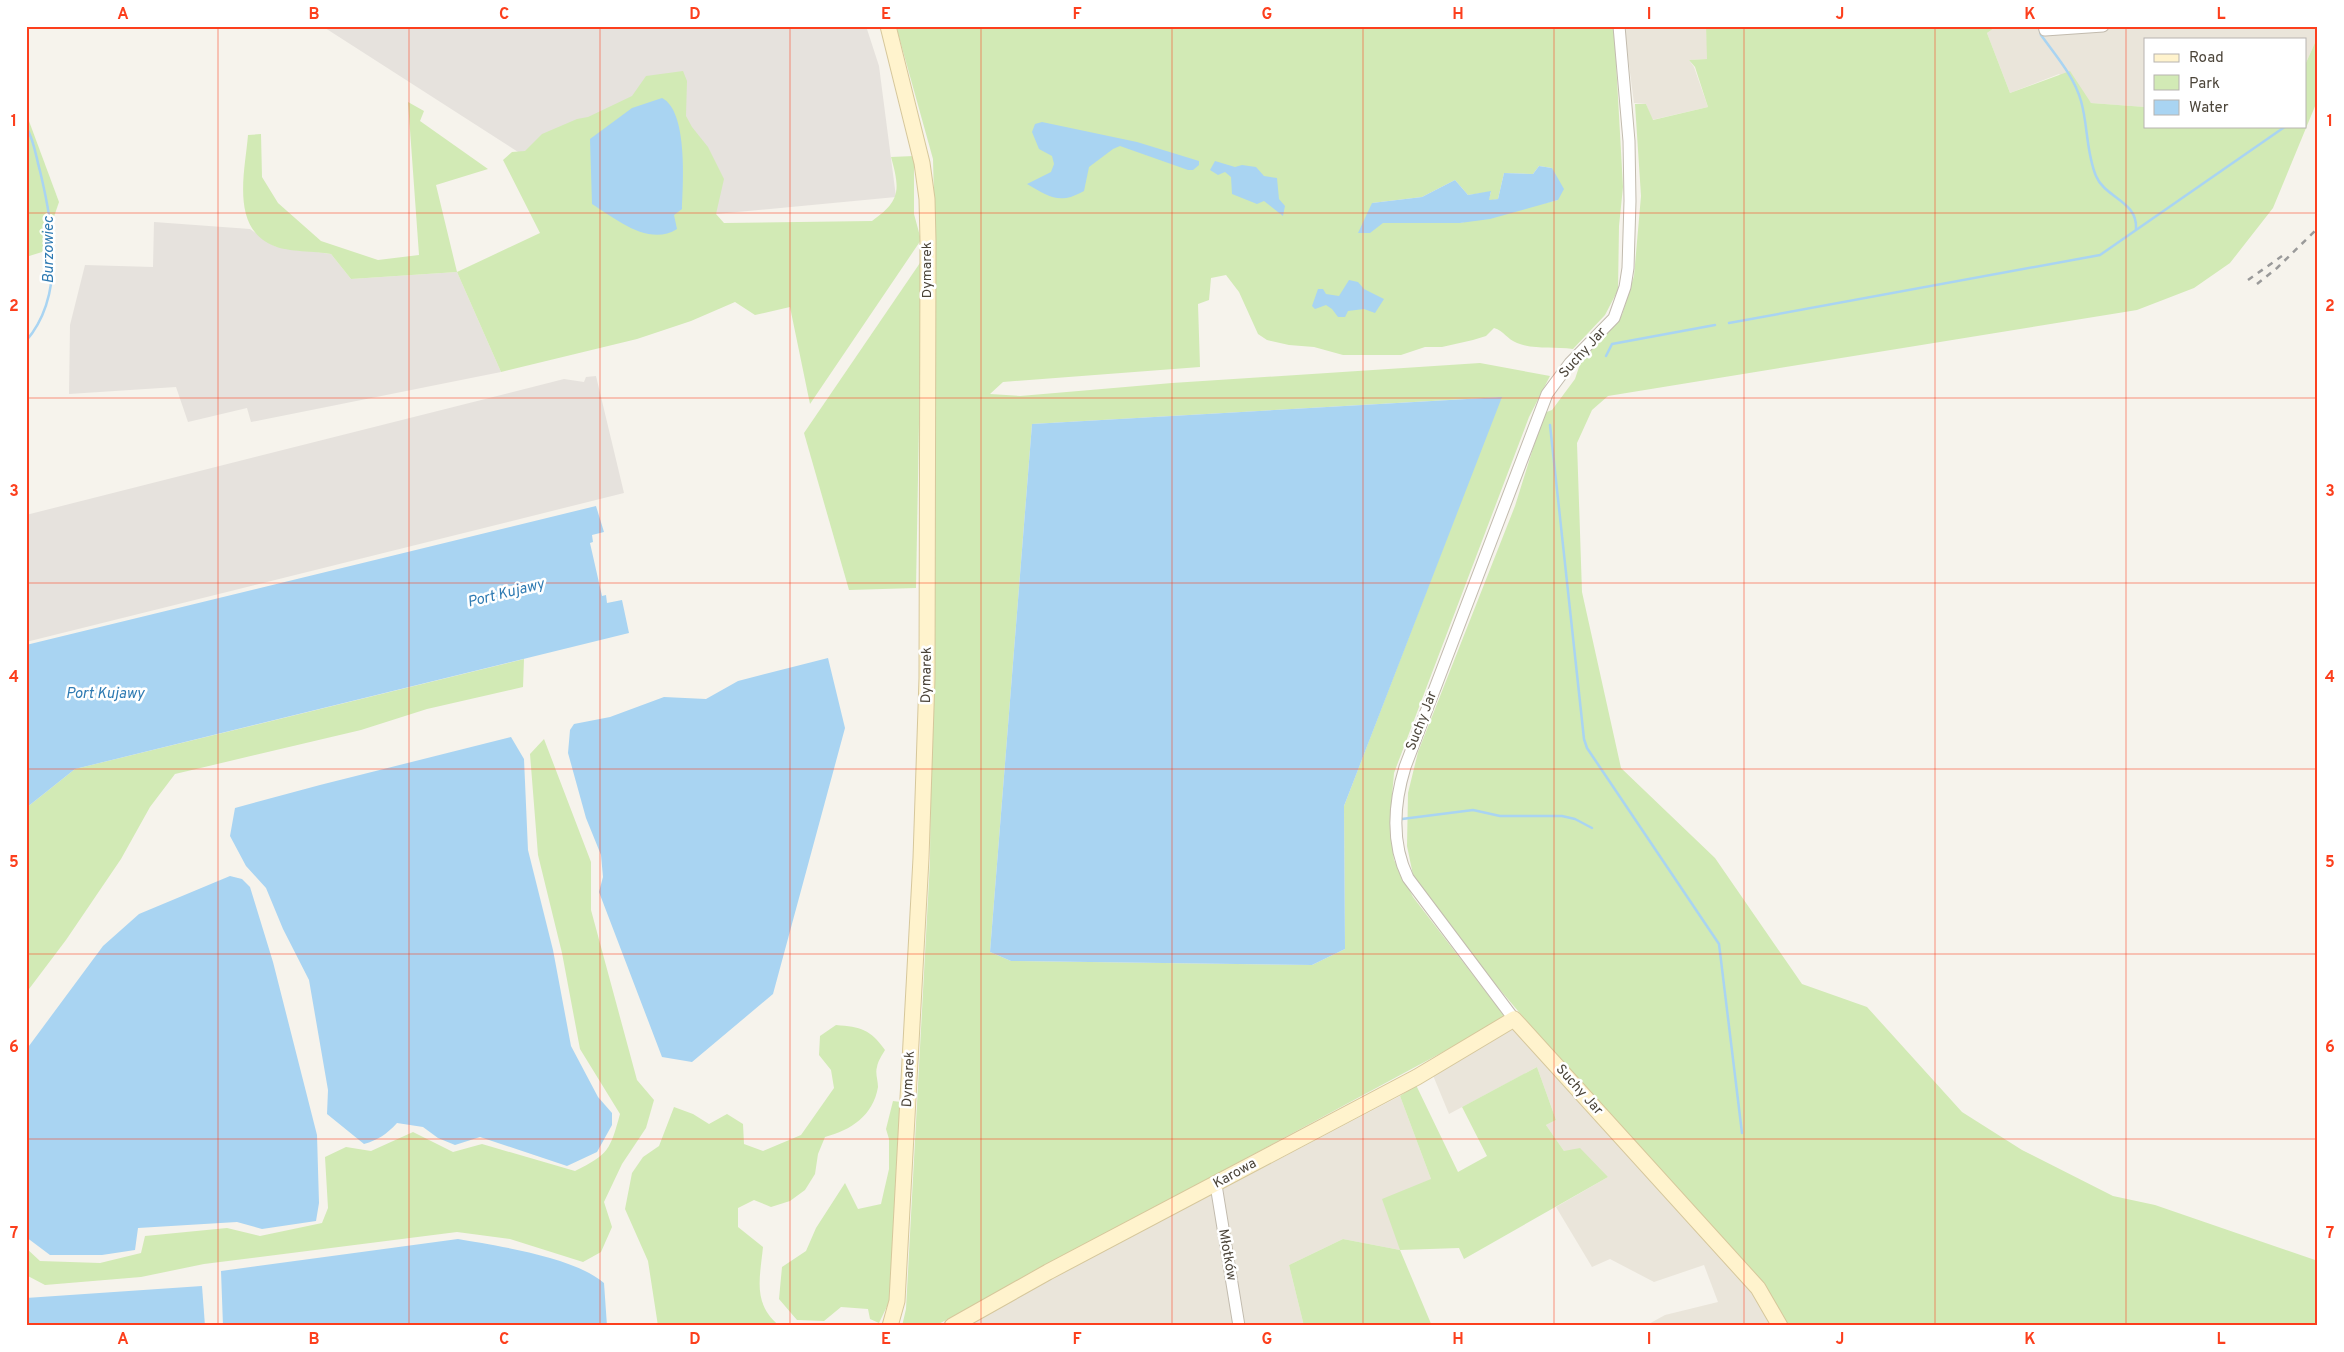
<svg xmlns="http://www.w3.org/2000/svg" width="2344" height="1352" font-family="Overpass,sans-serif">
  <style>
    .residential { fill: #eae5da }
    .industrial { fill: #e6e2dd }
    .green { fill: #d2eab5; fill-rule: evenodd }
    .water { fill: #a9d4f2 }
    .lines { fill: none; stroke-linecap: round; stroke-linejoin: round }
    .stream { stroke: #a9d4f2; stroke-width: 2.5 }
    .street-casing { stroke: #c2bbae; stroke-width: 13 }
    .secondary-casing { stroke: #d6c79b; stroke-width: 17 }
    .street { stroke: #fff; stroke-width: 11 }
    .secondary { stroke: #fff3cd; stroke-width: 15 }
    .rail { stroke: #9a9a9a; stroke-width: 2.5; stroke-dasharray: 6 6; stroke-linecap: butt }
    .grid { fill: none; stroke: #fc3f1d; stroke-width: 1; stroke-opacity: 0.55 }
    .labels { text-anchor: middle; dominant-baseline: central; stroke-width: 5; stroke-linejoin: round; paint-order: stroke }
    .street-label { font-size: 14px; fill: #4b4439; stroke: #fff }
    .water-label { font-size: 15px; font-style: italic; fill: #2e7ab2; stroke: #fff }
    .neatline { fill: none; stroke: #fc3f1d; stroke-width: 2 }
    .grid-label { font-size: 16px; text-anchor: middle; font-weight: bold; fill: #fc3f1d }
  </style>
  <rect width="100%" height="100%" fill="#f6f3ec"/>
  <!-- residential -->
  <g class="residential">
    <path d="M1624 26H1706L1708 59 1689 60 1694 67 1708 107 1652 120 1646 104 1634 103Z"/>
    <path d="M1997 26H2038L2040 32 2172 26H2318V36L2305 65V39H2145V107L2091 103 2059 74 2010 93 1987 33Z"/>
    <path d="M1514 1026 1736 1273 1768 1313 1773 1326H1645L1665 1315 1718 1302 1704 1265 1654 1282 1610 1259 1592 1267 1556 1207 1608 1177 1564 1151 1546 1125 1556 1120 1537 1067 1449 1114 1432 1073Z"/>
    <path d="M1400 1096 1431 1179 1400 1250 1343 1239 1289 1265 1304 1326H1243L1220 1190Z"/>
    <path d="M1212 1193 1237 1326H966L1043 1280Z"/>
  </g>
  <!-- industrial -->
  <g class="industrial">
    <path d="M322 26H866L879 66 896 197 716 214 632 225Z"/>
    <path d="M154 222 250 229 274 246 331 254 351 279 457 272 501 372 251 422 247 408 188 422 176 387 69 394 70 325 85 265 153 267Z"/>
    <path d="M596 376 624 493 26 642V515L564 379 584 382 586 377Z"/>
  </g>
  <!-- green -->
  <g class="green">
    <path d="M896 26H1614L1623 187 1619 226 1618 290 1605 315 1573 349C1554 346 1535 350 1517 343 1507 339 1504 331 1494 328L1486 336 1473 340 1442 347H1425L1401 355H1343L1314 347 1289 345 1267 340 1258 334 1239 292 1226 275 1211 278 1209 300 1198 304 1200 367 1003 382 990 394 1020 396 1172 383 1480 363 1550 376 1529 417 1394 773 1390 819 1394 860 1413 897 1506 1018 935 1326H902L906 1309 930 861 935 234 933 159ZM1539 166 1552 168 1558 200 1460 223H1383L1372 203 1422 197 1455 180 1468 195 1491 192 1488 201 1498 199 1504 173 1533 174ZM1501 397 1344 806 1345 949 1312 965 1011 961 990 952 1032 424Z"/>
    <path d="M1706 26H1997L1987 33 2010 93 2070 71 2091 103 2145 107V126H2305V65L2318 36V99L2273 208 2230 263 2194 288 2137 310 1608 396 1592 410 1577 443 1582 592 1621 768 1715 858 1802 984 1867 1007 1962 1112 2022 1150 2113 1196 2155 1205 2318 1261V1326H1785L1496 985 1413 875 1407 846 1408 793 1418 752 1515 506 1544 413 1552 410 1575 379 1581 361 1622 315 1634 276 1641 196 1635 104H1646L1653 120 1708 107 1695 67 1689 60 1707 59Z"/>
    <path d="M683 71 687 81 686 116 692 127 708 147 724 179 716 214 724 223 872 221C901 201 900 189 891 157L914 156V214L921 240 810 404 790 307 755 315 735 302 691 321 637 339 501 372 457 272 351 279 331 254C315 251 288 252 274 246 230 228 245 172 248 135L261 134 262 177 278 203 321 241 378 260 419 255 408 102 424 111 420 121 488 169 436 185 457 272 540 233 503 160 512 152 525 151 542 134 577 119 588 117 632 96 646 76Z"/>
    <path d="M26 113 59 202 42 252 26 257Z"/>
    <path d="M922 260 916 588 849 590 804 433Z"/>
    <path d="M524 659 523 687 427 709 361 730 175 774 150 807 121 859 66 940 26 993V808L75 769Z"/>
    <path d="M544 739 591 862V910L637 1080 654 1100 646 1128 622 1164 604 1202 612 1227 601 1252 583 1262 510 1239 457 1232 204 1264 141 1277 45 1285 26 1275V1248L40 1261 100 1263 141 1253 145 1236 227 1228 260 1236 322 1223 328 1208 325 1157 346 1147 371 1151 413 1132 453 1152 482 1144 575 1171C609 1154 610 1150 620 1114L580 1049 562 953 538 855 530 754Z"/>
    <path d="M836 1025C861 1027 870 1029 885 1050 882 1055 878 1061 877 1067 875 1073 878 1080 878 1087 873 1116 851 1130 825 1137L818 1154 815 1174 805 1190 790 1201 771 1207 754 1200 738 1208V1227L763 1247C760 1278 752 1304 780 1326H658L648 1261 625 1209 632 1173 643 1157 659 1146 674 1107 693 1114 709 1124 727 1114 743 1124 744 1144 763 1151 801 1135 834 1088 831 1070 819 1055 820 1036Z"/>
    <path d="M1537 1067 1556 1120 1546 1125 1564 1151 1580 1148 1608 1177 1464 1259 1459 1248 1400 1250 1432 1326H1304L1289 1265 1343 1239 1400 1250 1382 1199 1431 1179 1400 1096 1416 1085 1458 1172 1487 1156 1462 1107Z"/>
    <path d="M893 1101 901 1102 891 1298 879 1323 870 1319 868 1309 841 1307 824 1321 797 1320 779 1299 782 1267 806 1251 816 1228 845 1183 858 1209 881 1204 889 1169V1139L886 1129Z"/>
  </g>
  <!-- water -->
  <g class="water">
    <path d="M662 98C688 111 683 183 682 209L674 215 677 229C649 247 616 219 592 204L590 139 632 108Z"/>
    <path d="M1042 122 1137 142 1199 161V165L1193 170H1188L1120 146 1113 149 1089 167 1084 191C1059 205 1050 197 1027 184L1051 172 1054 164 1052 156 1039 149 1032 132 1035 124Z"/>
    <path d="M1215 161 1235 167 1242 165 1256 167 1264 176 1277 178 1279 199 1285 206 1283 216 1264 201 1257 204 1232 194 1231 177 1225 172 1218 175 1210 170Z"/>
    <path d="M1539 166 1552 168 1564 189 1558 200 1490 219 1460 223H1383L1370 233H1358L1372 203 1422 197 1455 180 1468 195 1491 191 1489 200 1498 199 1504 173 1533 174Z"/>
    <path d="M1349 280 1358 282 1364 289 1384 299 1375 313 1364 309 1348 311 1345 317H1338L1332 309 1326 305 1315 309 1312 306 1318 289H1323L1326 294 1339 296Z"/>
    <path d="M1502 397 1344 806 1345 949 1312 965 1011 961 990 952 1032 424Z"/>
    <path d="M596 506 604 532 592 535 593 542 590 543 602 596 606 595 607 603 622 600 629 633 75 769 26 808V645Z"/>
    <path d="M828 658 845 728 773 994 692 1062 662 1057 599 892 603 877 601 855 586 818 568 753 570 730 574 724 610 717 664 697 706 699 738 681Z"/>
    <path d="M511 737 524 759 528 850 553 950 571 1046 598 1097 612 1113V1125L597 1152 567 1166 480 1137 455 1145 438 1138 423 1127 397 1123C387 1134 378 1140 364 1144L327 1114 328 1090 309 980 283 929 266 888 246 866 230 836 235 808 320 785Z"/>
    <path d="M230 876 242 879 250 887 273 962 317 1135 319 1203 316 1221 262 1229 237 1222 138 1228 135 1250 102 1255H50L26 1237V1050L103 946 139 914Z"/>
    <path d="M458 1239C498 1246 574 1257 604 1283L607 1326H223L221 1271Z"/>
    <path d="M202 1286 205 1326H26V1298Z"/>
  </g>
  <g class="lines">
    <!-- stream -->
    <g class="stream">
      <path d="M2039 26 2041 35C2056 56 2074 76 2081 101 2088 125 2086 152 2096 176 2105 198 2138 201 2136 229"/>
      <path d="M26 127C34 139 36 157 40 171 53 225 66 295 26 341"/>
      <path d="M1729 323 2100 255 2286 126"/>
      <path d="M1606 356 1612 344 1715 325"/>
      <path d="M1550 425 1584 739 1587 748 1719 944 1742 1133"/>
      <path d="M1402 819 1473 810 1500 816H1562L1575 819 1592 828"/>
    </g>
    <!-- street casing -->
    <g class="street-casing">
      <g id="street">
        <path d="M2044 26 2045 30 2103 26"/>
        <path d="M1514 1019 1408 878C1391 843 1394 803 1405 767L1547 394 1570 363 1614 318 1625 287 1628 268 1630 201 1629 141 1619 26"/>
        <path d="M1216 1185 1239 1326"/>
      </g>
    </g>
    <!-- secondary casing -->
    <g class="secondary-casing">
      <g id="secondary">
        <path d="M888 26 922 163 927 199 928 241 927 678 921 858 897 1301 890 1326"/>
        <path d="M952 1326 1048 1272 1417 1077 1514 1019 1758 1288 1780 1326"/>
      </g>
    </g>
    <!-- street -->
    <use href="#street" class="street"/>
    <!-- secondary -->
    <use href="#secondary" class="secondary"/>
    <!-- rail -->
    <g class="rail">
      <path d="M2248 280 2282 256"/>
      <path d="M2257 284 2277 268 2318 228"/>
    </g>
  </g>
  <!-- grid -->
  <path class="grid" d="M218 26V1326M409 26V1326M600 26V1326M790 26V1326M981 26V1326M1172 26V1326M1363 26V1326M1554 26V1326M1744 26V1326M1935 26V1326M2126 26V1326M26 213H2318M26 398H2318M26 583H2318M26 769H2318M26 954H2318M26 1139H2318"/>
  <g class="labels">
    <!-- street labels -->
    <g class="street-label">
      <text transform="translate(927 270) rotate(-90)">Dymarek</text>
      <text transform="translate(1583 353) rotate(-48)">Suchy Jar</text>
      <text transform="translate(927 675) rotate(-89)">Dymarek</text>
      <text transform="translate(1422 721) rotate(-69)">Suchy Jar</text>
      <text transform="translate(909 1079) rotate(-87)">Dymarek</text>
      <text transform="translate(1579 1090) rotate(48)">Suchy Jar</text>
      <text transform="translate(1235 1174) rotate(-29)">Karowa</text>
      <text transform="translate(1227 1255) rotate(80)">Młotków</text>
    </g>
    <!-- water labels -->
    <g class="water-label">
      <text transform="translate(49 250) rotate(-90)">Burzowiec</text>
      <text transform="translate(506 594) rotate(-14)">Port Kujawy</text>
      <text x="105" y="694">Port Kujawy</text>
    </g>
  </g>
  <!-- border -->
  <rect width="2344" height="1352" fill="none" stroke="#ffffff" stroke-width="55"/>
  <!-- legend -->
  <rect x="2144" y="38" width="162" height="90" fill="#ffffff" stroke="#b7b4b0"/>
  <rect x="2154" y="54" width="25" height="8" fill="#fff3cd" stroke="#b7b4b0"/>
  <text x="2189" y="62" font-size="15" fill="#4b4439">Road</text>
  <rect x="2154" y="75" width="25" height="15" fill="#d2eab5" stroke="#b7b4b0"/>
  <text x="2189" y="88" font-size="15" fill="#4b4439">Park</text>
  <rect x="2154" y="100" width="25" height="15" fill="#a9d4f2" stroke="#b7b4b0"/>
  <text x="2189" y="112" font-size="15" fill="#4b4439">Water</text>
  <rect x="28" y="28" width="2288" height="1296" class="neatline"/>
  <g class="grid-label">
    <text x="123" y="19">A</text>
    <text x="314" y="19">B</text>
    <text x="504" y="19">C</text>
    <text x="695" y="19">D</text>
    <text x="886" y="19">E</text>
    <text x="1077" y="19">F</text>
    <text x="1267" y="19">G</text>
    <text x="1458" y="19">H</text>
    <text x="1649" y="19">I</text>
    <text x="1840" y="19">J</text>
    <text x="2030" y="19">K</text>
    <text x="2221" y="19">L</text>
    <text x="14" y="126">1</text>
    <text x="2330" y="126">1</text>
    <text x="14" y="311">2</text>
    <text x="2330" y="311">2</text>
    <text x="14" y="496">3</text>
    <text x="2330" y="496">3</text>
    <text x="14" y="682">4</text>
    <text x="2330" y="682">4</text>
    <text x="14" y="867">5</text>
    <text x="2330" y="867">5</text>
    <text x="14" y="1052">6</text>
    <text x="2330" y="1052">6</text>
    <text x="14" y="1238">7</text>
    <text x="2330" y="1238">7</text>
    <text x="123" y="1344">A</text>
    <text x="314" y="1344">B</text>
    <text x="504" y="1344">C</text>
    <text x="695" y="1344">D</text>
    <text x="886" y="1344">E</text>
    <text x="1077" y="1344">F</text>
    <text x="1267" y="1344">G</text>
    <text x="1458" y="1344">H</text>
    <text x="1649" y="1344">I</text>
    <text x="1840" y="1344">J</text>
    <text x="2030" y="1344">K</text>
    <text x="2221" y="1344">L</text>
  </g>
</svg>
